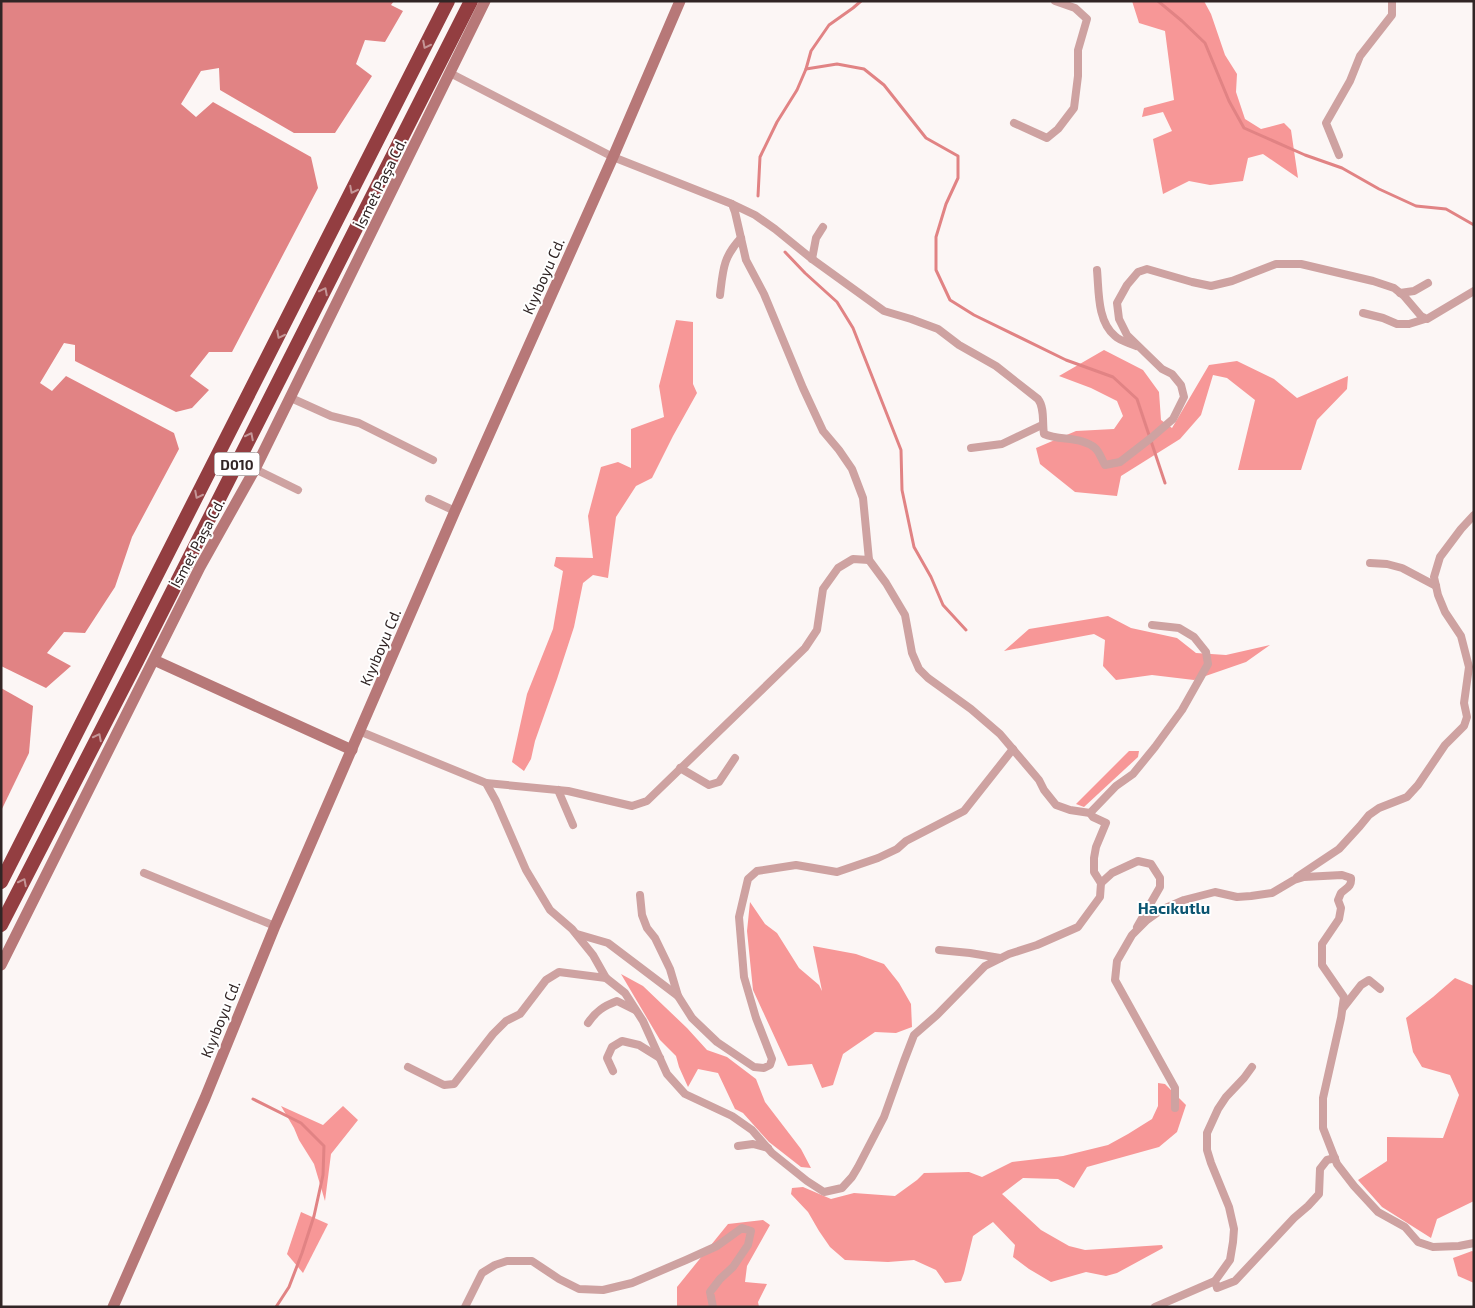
<svg xmlns="http://www.w3.org/2000/svg" width="1475" height="1308" font-family="'Exo 2',sans-serif">
  <style>
    .forest { fill: #f79797 }
    .water { fill: #e18384 }
    .lines { fill: none; stroke-linecap: round; stroke-linejoin: round }
    .stream { stroke: #e18384; stroke-width: 3 }
    .street { stroke: #cea2a1; stroke-width: 8 }
    .secondary { stroke: #b77878; stroke-width: 11 }
    .highway { stroke: #933e41; stroke-width: 14 }
    .oneway { stroke: #c49596 }
    .labels { text-anchor: middle; dominant-baseline: central; stroke-width: 4; stroke-linejoin: round; paint-order: stroke }
    .shield { fill: #fff; stroke: #6f6666; stroke-width: 1 }
    .shield-label { font-size: 14px; font-weight: bold; fill: #312525 }
    .street-label { font-size: 15px; fill: #312525; stroke: #fff }
    .neighbourhood-label { font-size: 16px; font-weight: bold; fill: #0a5470; stroke: #fff }
  </style>
  <rect width="100%" height="100%" fill="#fcf6f5"/>
  <!-- forest -->
  <g class="forest">
    <path d="M1132 1H1204L1211 14 1225 55 1237 74 1236 92 1245 119 1261 129 1284 123 1291 130 1298 178 1263 154 1248 158 1243 181 1210 185 1189 181 1163 194 1153 139 1172 131 1163 112 1142 117 1144 108 1174 100 1165 31 1139 23Z"/>
    <path d="M676 320 693 322V384L697 393 673 436 652 478 636 486 616 517 608 578 593 575 583 583 574 627 557 679 535 741 531 759 524 771 512 762 527 694 553 629 563 571 554 566 556 557 593 558 588 516 601 467 618 462 631 468V429L664 417 659 386Z"/>
    <path d="M1104 350 1143 370 1159 392 1161 420 1172 428 1209 365 1237 361 1274 379 1297 398 1348 376 1347 389 1317 420 1301 470H1238L1255 400 1227 378 1213 375 1201 415 1180 439 1121 476 1117 496 1075 492 1040 464 1036 448 1076 431 1114 429 1123 416 1117 401 1091 388 1059 376Z"/>
    <path d="M1108 616 1131 628 1177 638 1196 653 1226 655 1270 645 1246 662 1194 680 1152 675 1116 680 1103 666 1105 640 1094 634 1004 651 1029 629Z"/>
    <path d="M1129 751H1139L1138 757 1084 807 1076 804Z"/>
    <path d="M750 902 765 924 777 933 799 968 819 985 822 991 813 946 856 954 884 964 899 983 911 1004 912 1027 896 1033 875 1032 843 1054 833 1085 822 1088 812 1064 788 1066 753 990 747 931Z"/>
    <path d="M621 974 643 986 687 1028 707 1050 727 1057 756 1079 765 1102 801 1149 811 1168 801 1167 769 1142 743 1113 735 1109 718 1073 698 1069 688 1087 679 1067 676 1056 660 1040Z"/>
    <path d="M1455 978 1474 986V1201L1437 1219 1431 1238 1382 1207 1358 1180 1387 1161V1137L1443 1138 1459 1095 1450 1075 1422 1067 1413 1052 1406 1018 1433 997Z"/>
    <path d="M1158 1083 1165 1084 1186 1105 1177 1132 1159 1147 1087 1167 1074 1188 1058 1179 1023 1178 1002 1194 1041 1230 1069 1246 1085 1250 1162 1245 1163 1248 1117 1273 1106 1276 1086 1272 1051 1282 1029 1269 1013 1257 1015 1245 993 1222 973 1236 964 1273 961 1281 945 1283 936 1270 914 1260 888 1262 845 1260 830 1247 819 1231 808 1212 791 1194 792 1188 803 1187 831 1199 854 1193 895 1196 917 1180 924 1173 969 1172 982 1177 1012 1162 1063 1156 1108 1145 1128 1134 1152 1119 1158 1106Z"/>
    <path d="M281 1106 323 1125 343 1106 358 1120 331 1154 325 1201 314 1164 299 1140 294 1128Z"/>
    <path d="M301 1212 328 1224 303 1273 287 1254Z"/>
    <path d="M763 1220 770 1225 747 1266 745 1282 767 1284 758 1302 759 1307H677V1287L728 1224Z"/>
    <path d="M1472 1251 1474 1252V1283L1458 1276 1453 1258Z"/>
  </g>
  <!-- water -->
  <g class="water">
    <path d="M1 1H394L391 5 403 11 385 42 365 40 356 64 372 76 335 133H294L220 90 219 68 201 71 181 104 196 117 213 102 311 157 318 188 232 352H209L190 376 209 390 192 408 176 412 75 361V345L64 343 40 383 52 391 66 376 174 433 179 449 132 537 115 587 85 633 64 632 47 653 71 666 46 688 1 666Z"/>
    <path d="M1 688 33 706 29 753 1 811Z"/>
  </g>
  <g class="lines">
    <!-- stream -->
    <g class="stream">
      <path d="M1158 1 1182 21 1205 43 1229 101 1244 128 1305 155 1342 168 1379 189 1416 206 1446 209 1474 225"/>
      <path d="M806 69 837 64 864 69 884 85 926 138 958 156V178L946 204 936 237V270L950 300 974 315 1066 360 1113 377 1137 399 1165 483"/>
      <path d="M758 196 760 157 777 122 797 90 806 69 811 51 829 25 853 8 861 1"/>
      <path d="M785 252 805 273 837 302 853 328 901 450 902 490 914 547 931 577 943 605 966 630"/>
      <path d="M253 1099 301 1123 324 1146 323 1175 314 1216 302 1253 289 1287 276 1307"/>
    </g>
    <!-- street -->
    <g class="street">
      <path d="M1014 123 1047 138 1058 129 1074 108 1078 76V50L1087 19 1075 8 1055 1"/>
      <path d="M1339 155 1326 123 1350 81 1360 56 1392 15V1"/>
      <path d="M732 204 755 215 775 229 812 259 884 311 911 319 938 329 959 345 996 366 1038 399C1045 408 1042 422 1044 434 1060 441 1081 436 1095 448 1099 451 1102 460 1105 465L1120 462 1151 438 1173 419 1184 397 1181 385 1172 374 1162 369 1127 335 1119 319 1117 303 1127 285 1138 272 1147 269 1192 282 1211 286 1232 281 1276 264H1301L1373 281 1394 288 1404 296 1421 316 1427 319 1474 291"/>
      <path d="M812 259 816 238 823 227"/>
      <path d="M1097 270C1099 291 1097 321 1115 336 1120 341 1130 343 1136 346"/>
      <path d="M1400 293 1414 291 1428 283"/>
      <path d="M720 295C723 270 723 257 741 238"/>
      <path d="M1363 313 1383 318 1397 324H1409L1425 319"/>
      <path d="M291 398 331 416 359 423 433 460"/>
      <path d="M971 448 1002 444 1042 425"/>
      <path d="M255 469 298 490"/>
      <path d="M429 499 455 511"/>
      <path d="M1370 563 1387 564 1402 568 1436 586"/>
      <path d="M359 731 486 783 496 801 526 870 550 910 572 929 593 955 606 978 625 993 643 1021 667 1074 685 1094 732 1116 752 1130 772 1153 807 1181 824 1192 842 1188 852 1177 858 1167 884 1117 904 1061 914 1035 937 1015 985 966 1009 954 1037 945 1078 927 1100 897 1101 883 1094 872V858L1096 847 1106 823 1093 817 1090 813 1070 810 1056 805 1044 790 1039 780 1000 734 971 709 928 678 919 669 912 653 905 615 886 583 869 560 863 498 852 469 839 450 823 431 803 388 764 294 746 260 735 212 732 204 613 157 450 73"/>
      <path d="M680 768 709 785 719 782 735 758"/>
      <path d="M486 783 568 791 632 806 647 801 805 648 817 630 823 589 838 568 853 559 869 560"/>
      <path d="M558 790 573 825"/>
      <path d="M1090 813 1116 786 1133 774 1155 747 1182 710 1208 664 1206 652 1194 637 1179 628 1152 625"/>
      <path d="M144 873 275 926"/>
      <path d="M1297 877 1339 849 1360 826 1369 815 1379 808 1407 797 1418 785 1445 745 1464 726 1467 717 1464 703 1469 667 1461 636 1445 612 1438 595 1434 577 1440 557 1461 529 1474 515"/>
      <path d="M1101 883 1112 873 1138 861 1151 864 1160 878V887L1137 927"/>
      <path d="M640 895 642 915 647 928 655 938 670 969 678 996 692 1018 717 1042 754 1067 764 1068 770 1065 772 1059 756 1018 744 977 739 917 748 879 757 871 796 865 837 872 878 858 897 849 906 841 964 811 1013 749"/>
      <path d="M577 934 608 943 678 996"/>
      <path d="M939 950 970 953 1000 958"/>
      <path d="M1343 1008 1361 985 1369 980 1380 989"/>
      <path d="M588 1023C596 1011 604 1006 617 1001L635 1010"/>
      <path d="M408 1067 444 1085 454 1084 493 1034 506 1021 520 1014 546 980 559 972 606 978"/>
      <path d="M1252 1067 1244 1078 1226 1097 1218 1109 1207 1133V1150L1211 1163 1229 1207 1234 1229 1233 1242 1230 1260 1215 1281 1217 1288 1235 1281 1294 1218 1308 1206 1319 1194 1320 1169 1327 1160 1335 1158"/>
      <path d="M613 1071 607 1058 612 1047 622 1041 639 1045 660 1058"/>
      <path d="M1175 1108V1088L1115 980 1117 961 1132 935 1147 920 1161 910 1184 900 1215 892 1237 897 1251 896 1272 893 1294 880 1304 877 1342 875 1351 878C1352 887 1346 888 1341 893 1340 895 1339 898 1338 900L1341 908 1339 919 1322 944V965L1344 997 1341 1018 1323 1098V1128L1337 1164 1354 1186 1378 1212 1405 1227 1418 1242 1433 1247 1459 1246 1474 1243"/>
      <path d="M738 1146 753 1144 768 1148"/>
      <path d="M465 1307 482 1273 495 1265 507 1261H532L559 1279 579 1289 603 1290 632 1283 686 1260 717 1246 742 1228 751 1231 748 1245 733 1267 720 1279 710 1292 713 1307"/>
      <path d="M1155 1307 1215 1281"/>
    </g>
    <!-- secondary -->
    <g class="secondary">
      <path d="M154 660 352 750"/>
      <path d="M1 965 200 567 255 469 485 1"/>
      <path d="M113 1307 205 1098 275 926 455 511 613 157 680 1"/>
    </g>
    <!-- highway -->
    <g class="highway">
      <path d="M1 882 448 1"/>
      <path d="M1 925 137 661 471 1"/>
    </g>
  </g>
  <!-- one-way arrows -->
  <defs><path id="oneway-chevron" d="M-2-3.5L2.5 0L-2 3.5" fill="none" stroke-width="1.6" stroke-linecap="round" stroke-linejoin="round" transform="scale(1.25)"/></defs>
  <g class="oneway">
    <use href="#oneway-chevron" transform="translate(426 45) rotate(117)"/>
    <use href="#oneway-chevron" transform="translate(353 190) rotate(117)"/>
    <use href="#oneway-chevron" transform="translate(324 291) rotate(-63)"/>
    <use href="#oneway-chevron" transform="translate(280 335) rotate(117)"/>
    <use href="#oneway-chevron" transform="translate(250 436) rotate(-63)"/>
    <use href="#oneway-chevron" transform="translate(198 495) rotate(117)"/>
    <use href="#oneway-chevron" transform="translate(98 737) rotate(-63)"/>
    <use href="#oneway-chevron" transform="translate(23 882) rotate(-63)"/>
  </g>
  <g class="labels">
    <!-- shield labels -->
    <rect class="shield" x="214.5" y="452.5" width="45" height="23" rx="4"/>
    <g class="shield-label">
      <text x="237" y="464">D010</text>
    </g>
    <!-- street labels -->
    <g class="street-label">
      <text transform="translate(380 183) rotate(-64)">İsmet Paşa Cd.</text>
      <text transform="translate(543 276) rotate(-66)">Kıyıboyu Cd.</text>
      <text transform="translate(197 543) rotate(-62)">İsmet Paşa Cd.</text>
      <text transform="translate(380 647) rotate(-67)">Kıyıboyu Cd.</text>
      <text transform="translate(220 1019) rotate(-68)">Kıyıboyu Cd.</text>
    </g>
    <!-- neighbourhood labels -->
    <g class="neighbourhood-label">
      <text x="1174" y="907">Hacıkutlu</text>
    </g>
  </g>
  <!-- border -->
  <rect width="1475" height="1308" fill="none" stroke="#312525" stroke-width="5"/>
</svg>
